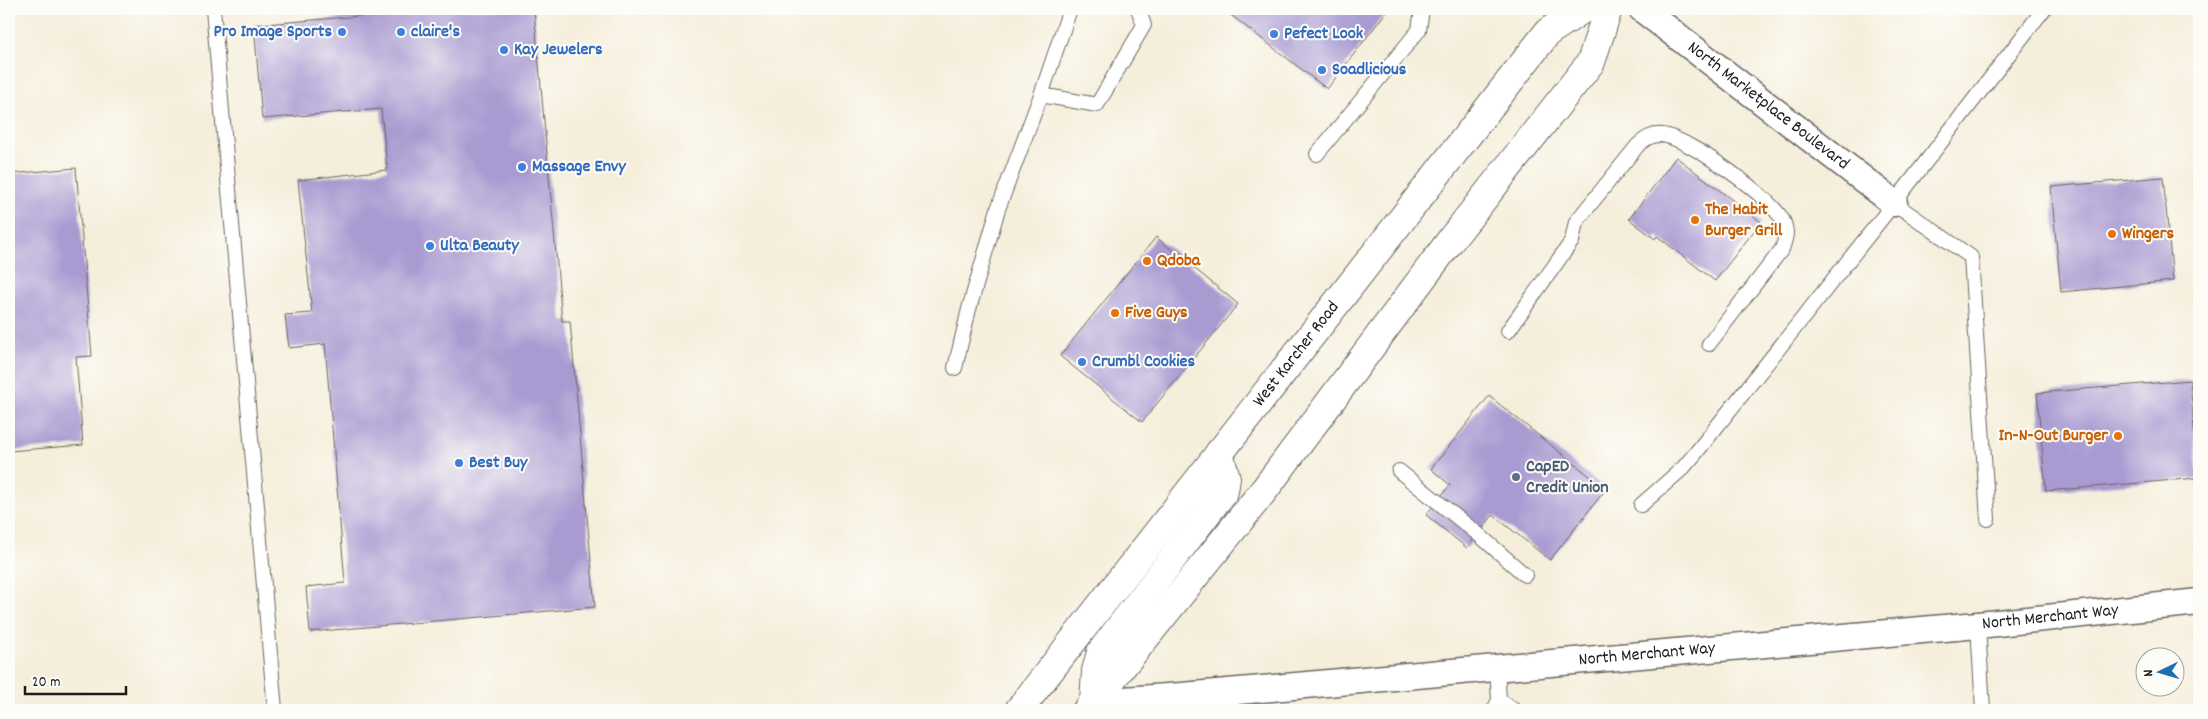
<svg xmlns="http://www.w3.org/2000/svg" width="2208" height="719" font-family="Dekko,sans-serif">
  <style>
    .building { fill: #a99bd2 }
    .lines { fill: none; stroke-linecap: round; stroke-linejoin: round }
    .service-casing { stroke: #68665f; stroke-width: 16 }
    .minor-casing { stroke: #68665f; stroke-width: 29 }
    .secondary-casing { stroke: #68665f; stroke-width: 30 }
    .service { stroke: #fff; stroke-width: 14 }
    .minor { stroke: #fff; stroke-width: 26 }
    .secondary { stroke: #fff; stroke-width: 28 }
    .shop-dot { fill: #3f7fe0; stroke: #fdfcf7; stroke-width: 2 }
    .food-dot { fill: #e8710a; stroke: #fdfcf7; stroke-width: 2 }
    .service-dot { fill: #5c6f8a; stroke: #fdfcf7; stroke-width: 2 }
    .labels { text-anchor: middle; dominant-baseline: central; stroke-width: 4; stroke-linejoin: round; paint-order: stroke }
    .shop-label { font-size: 18px; font-weight: bold; fill: #366cbe; stroke: #fdfcf7; text-anchor: start }
    .street-label { font-size: 18px; fill: #1c1c1c; stroke: #fdfcf7 }
    .food-label { font-size: 18px; font-weight: bold; fill: #c56008; stroke: #fdfcf7; text-anchor: start }
    .service-label { font-size: 18px; font-weight: bold; fill: #4e5e75; stroke: #fdfcf7; text-anchor: start }
  </style>
  <rect width="100%" height="100%" fill="#fdfcf7"/>
  <filter id="ink" filterUnits="userSpaceOnUse"><feTurbulence type="fractalNoise" baseFrequency=".02" numOctaves="2"/><feDisplacementMap in="SourceGraphic" scale="10" xChannelSelector="R" yChannelSelector="G"/><feConvolveMatrix kernelMatrix="1 2 1 2 8 2 1 2 1" color-interpolation-filters="sRGB"/></filter>
  <filter id="wash" filterUnits="userSpaceOnUse"><feTurbulence type="fractalNoise" baseFrequency=".0096" numOctaves="4" result="noise"/><feDisplacementMap in="SourceGraphic" scale="20" xChannelSelector="R" yChannelSelector="G"/><feGaussianBlur stdDeviation="1.12" result="paint"/><feColorMatrix in="noise" values="0 0 0 0 0 0 0 0 0 0 0 0 0 0 0 0 0 1.4 0 .05"/><feComposite in="paint" operator="in"/></filter>
  <g filter="url(#wash)">
    <rect width="100%" height="100%" fill="#f5eedb"/>
    <g id="blocks">
      <!-- building -->
      <g class="building">
        <path d="M442 9H534L562 321H570L595 607 310 632 306 587 345 583 325 344 289 348 285 315 312 313 298 180 387 170 381 109 262 119 254 25Z"/>
        <path d="M1223 9H1384L1387 11 1327 89Z"/>
        <path d="M1926 9H1936L1932 14Z"/>
        <path d="M1676 157 1761 222 1715 281 1657 236 1655 239 1629 219Z"/>
        <path d="M76 168 92 356 76 357 83 445 9 451V174Z"/>
        <path d="M2163 177 2173 281 2061 292 2051 187Z"/>
        <path d="M1156 237 1238 304 1142 422 1060 356Z"/>
        <path d="M2190 380 2198 478 2046 491 2037 393Z"/>
        <path d="M1489 396 1606 489 1550 560 1493 515 1467 548 1426 515 1450 485 1431 469Z"/>
      </g>
    </g>
  </g>
  <g filter="url(#ink)">
    <use href="#blocks" fill-opacity="0" stroke="#68665f" stroke-width="1"/>
    <g class="lines">
      <!-- service casing -->
      <g class="service-casing">
        <g id="service">
          <path d="M213 9 275 710"/>
          <path d="M1041 95 1097 105 1144 25 1138 9"/>
          <path d="M1317 154 1419 30 1422 9"/>
          <path d="M1894 203 1971 257 1988 519"/>
          <path d="M1508 331 1572 241 1576 222 1638 145C1645 139 1652 134 1662 135 1687 137 1776 200 1784 223 1788 233 1785 240 1782 249L1709 344"/>
          <path d="M955 368 969 309 998 209 1041 95 1070 9"/>
          <path d="M1399 471 1478 534 1525 575"/>
          <path d="M1641 505 1683 468 1695 454 1894 203 2044 9"/>
          <path d="M1978 625 1983 710"/>
          <path d="M1499 700 1514 710"/>
          <path d="M1494 710 1499 700 1497 667"/>
        </g>
      </g>
      <!-- minor casing -->
      <g class="minor-casing">
        <g id="minor">
          <path id="s1" d="M1642 9 1894 203"/>
          <path id="s2" d="M1094 702 1182 696 1978 625 2199 602"/>
        </g>
      </g>
      <!-- secondary casing -->
      <g class="secondary-casing">
        <g id="secondary">
          <path d="M1094 702 1096 671 1101 652 1224 491 1226 478 1219 453"/>
          <path id="s3" d="M1019 710 1548 32 1583 9"/>
          <path d="M1087 710 1265 489 1450 241 1591 62 1608 9"/>
        </g>
      </g>
      <!-- service -->
      <use href="#service" class="service"/>
      <!-- minor -->
      <use href="#minor" class="minor"/>
      <!-- secondary -->
      <use href="#secondary" class="secondary"/>
    </g>
  </g>
  <!-- markers -->
  <g class="shop-dot">
    <circle cx="342" cy="32" r="5"/>
    <circle cx="401" cy="32" r="5"/>
    <circle cx="1274" cy="34" r="5"/>
    <circle cx="504" cy="50" r="5"/>
    <circle cx="1322" cy="70" r="5"/>
    <circle cx="522" cy="167" r="5"/>
    <circle cx="430" cy="246" r="5"/>
    <circle cx="1082" cy="362" r="5"/>
    <circle cx="459" cy="463" r="5"/>
  </g>
  <g class="food-dot">
    <circle cx="1695" cy="220" r="5"/>
    <circle cx="2112" cy="234" r="5"/>
    <circle cx="1147" cy="261" r="5"/>
    <circle cx="1115" cy="313" r="5"/>
    <circle cx="2118" cy="436" r="5"/>
  </g>
  <circle class="service-dot" cx="1516" cy="477" r="5"/>
  <g class="labels">
    <!-- shop labels -->
    <g class="shop-label">
      <text x="332" y="32" text-anchor="end">Pro Image Sports</text>
      <text x="411" y="32">claire's</text>
      <text x="1284" y="34">Pefect Look</text>
      <text x="514" y="50">Kay Jewelers</text>
      <text x="1332" y="70">Soadlicious</text>
      <text x="532" y="167">Massage Envy</text>
      <text x="440" y="246">Ulta Beauty</text>
      <text x="1092" y="362">Crumbl Cookies</text>
      <text x="469" y="463">Best Buy</text>
    </g>
    <!-- street labels -->
    <g class="street-label">
      <text stroke="none"><textPath href="#s1" startOffset="159">North Marketplace Boulevard</textPath></text>
      <text stroke="none"><textPath href="#s3" startOffset="451">West Karcher Road</textPath></text>
      <text stroke="none"><textPath href="#s2" startOffset="960">North Merchant Way</textPath></text>
      <text stroke="none"><textPath href="#s2" startOffset="555">North Merchant Way</textPath></text>
    </g>
    <!-- food labels -->
    <g class="food-label">
      <text x="1705" y="210">The Habit<tspan x="1705" dy="21">Burger Grill</tspan></text>
      <text x="2122" y="234">Wingers</text>
      <text x="1157" y="261">Qdoba</text>
      <text x="1125" y="313">Five Guys</text>
      <text x="2108" y="436" text-anchor="end">In-N-Out Burger</text>
    </g>
    <!-- service labels -->
    <g class="service-label">
      <text x="1526" y="467">CapED<tspan x="1526" dy="21">Credit Union</tspan></text>
    </g>
  </g>
  <!-- margin -->
  <rect width="2208" height="719" fill="none" stroke="#fdfcf7" stroke-width="30"/>
  <!-- north arrow -->
  <g transform="translate(2160 672) rotate(265)"><circle r="24" fill="#fdfcf7" stroke="#a3a29f"/>
  <path d="M0-4L9 19L0 12L-9 19Z" fill="#1f6fb2"/>
  <text y="-8" font-size="14" font-weight="bold" text-anchor="middle" fill="#1c1c1c">N</text>
  </g>
  <!-- scale -->
  <path d="M25 686v8h101v-8" fill="none" stroke="#1c1c1c" stroke-width="2.5"/>
  <text x="32" y="686" font-size="15" fill="#1c1c1c" stroke="#fdfcf7" stroke-width="4" paint-order="stroke">20 m</text>
</svg>
